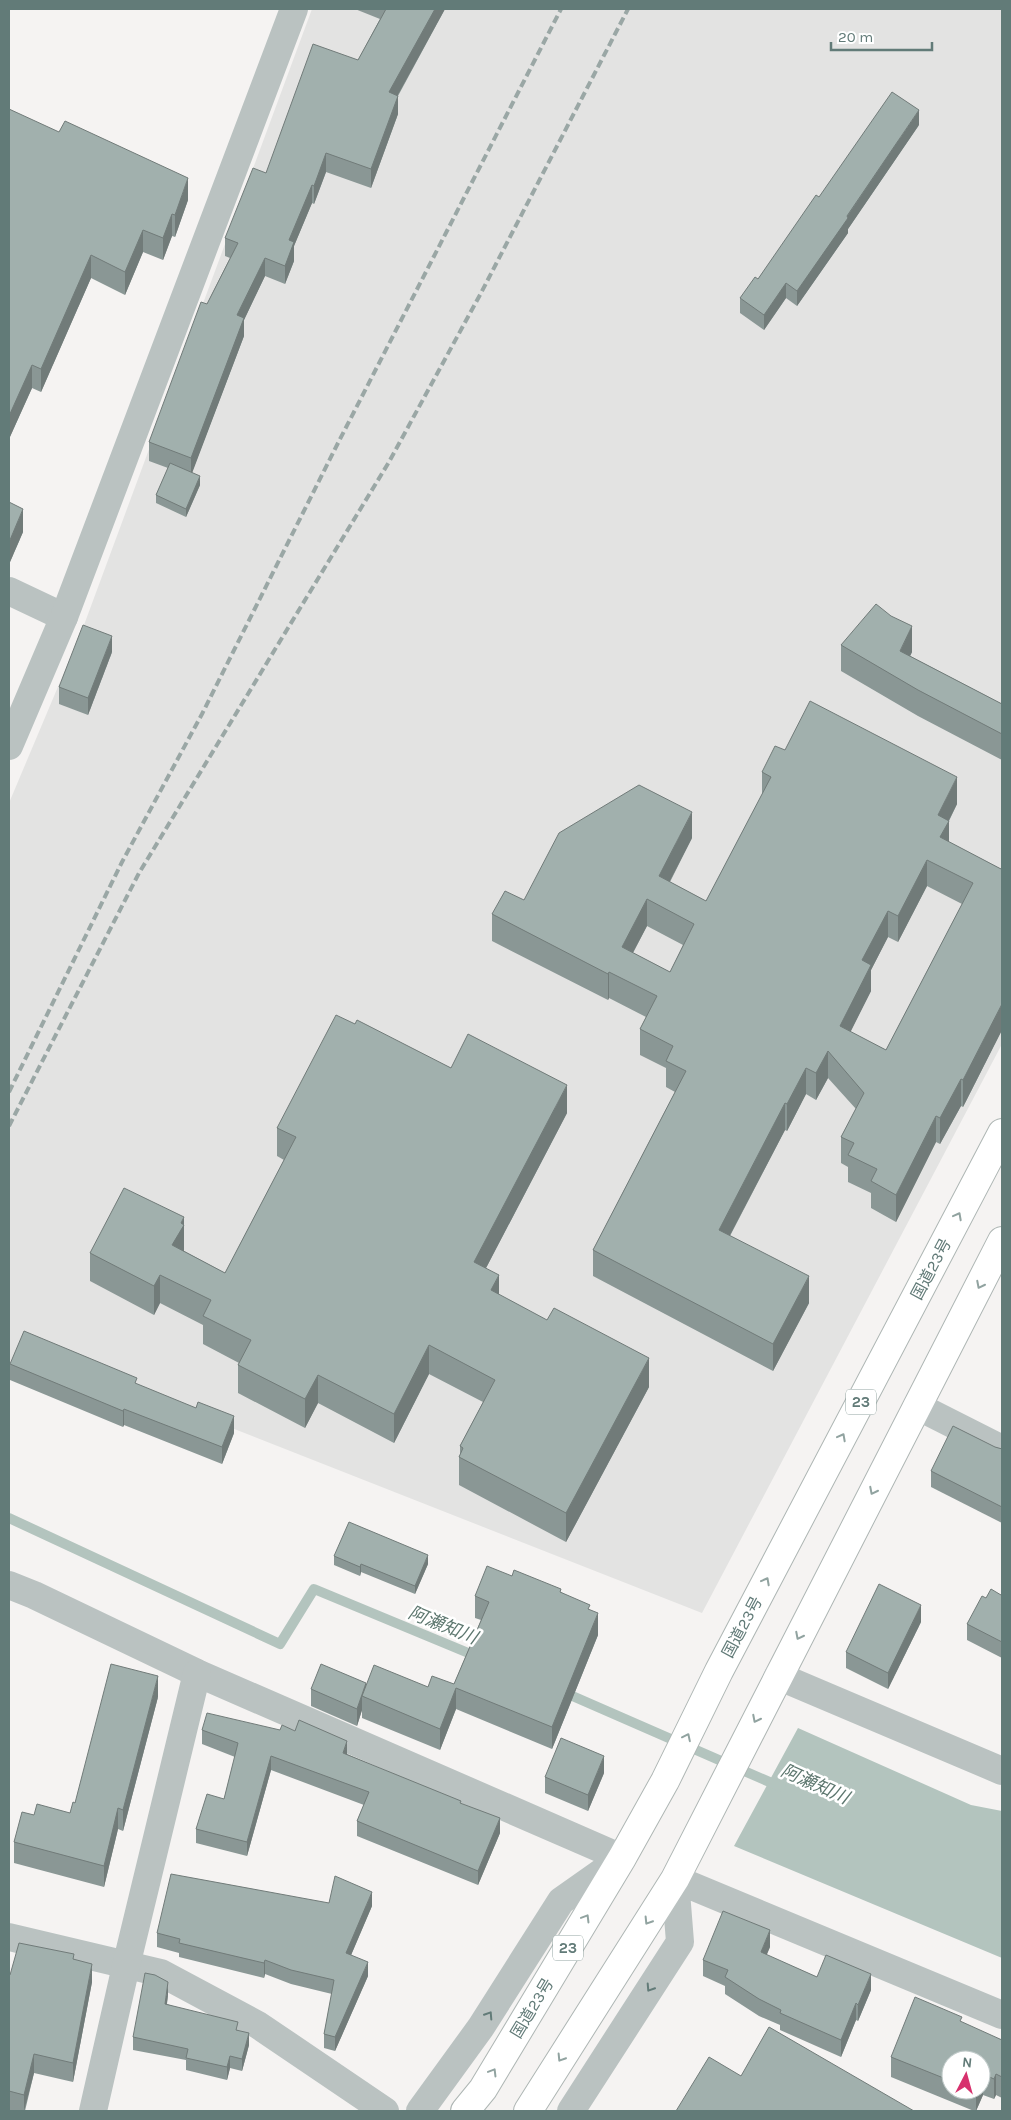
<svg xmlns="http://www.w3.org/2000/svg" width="1011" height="2120" font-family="Karla,'Noto Sans JP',sans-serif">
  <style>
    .built { fill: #e3e3e2 }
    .water { fill: #b3c4be }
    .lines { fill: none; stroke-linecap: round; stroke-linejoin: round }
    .stream { stroke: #b3c4be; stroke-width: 10 }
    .highway-casing { stroke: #aeb6b4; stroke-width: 30 }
    .minor { stroke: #bac2c1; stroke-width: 28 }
    .highway { stroke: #fff; stroke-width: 28 }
    .rail { stroke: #9aa7a5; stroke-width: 4; stroke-dasharray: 8 4; stroke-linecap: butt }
    .wall { fill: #8a9795; fill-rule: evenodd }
    .shaded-wall { fill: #717b79 }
    .building { fill: #a1b0ad; stroke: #717b79; fill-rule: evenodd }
    .oneway { stroke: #91a3a0 }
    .oneway2 { stroke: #627b78 }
    .labels { text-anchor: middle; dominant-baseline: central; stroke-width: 5; stroke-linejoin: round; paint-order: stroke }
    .shield { fill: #fff; stroke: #91a3a0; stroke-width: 1 }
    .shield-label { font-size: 15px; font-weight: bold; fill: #627b78 }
    .street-label { font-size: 16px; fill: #627b78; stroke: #fff }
    .water-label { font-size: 18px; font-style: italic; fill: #5d776f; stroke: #fff }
  </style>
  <rect width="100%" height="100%" fill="#f5f3f2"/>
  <!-- built -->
  <path class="built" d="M312 9H1002V1044L702 1613 23 1346 9 1373V803L84 625Z"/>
  <!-- water -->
  <path class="water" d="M798 1728 971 1805 1002 1811V1958L734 1846Z"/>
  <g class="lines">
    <!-- stream -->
    <g class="stream">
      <path d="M9 1518 280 1644 314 1589 478 1657"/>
      <path d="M561 1691 781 1787"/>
    </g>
    <!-- highway casing -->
    <g class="highway-casing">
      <g id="highway">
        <path d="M465 2111 483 2089 622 1858 665 1781 719 1671 1002 1133"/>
        <path d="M528 2111 675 1879 1002 1241"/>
      </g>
    </g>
    <!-- minor -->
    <g class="minor">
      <path d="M9 591 64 617"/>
      <path d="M9 746 64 617 294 9"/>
      <path d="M917 1406 1002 1449"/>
      <path d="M9 1585 34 1595 197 1673 622 1858"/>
      <path d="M778 1676 1002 1771"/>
      <path d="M9 1937 161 1973 258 2025 385 2111"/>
      <path d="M93 2111 126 1966 197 1673"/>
      <path d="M420 2111 481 2027 561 1901 622 1858"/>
      <path d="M571 2111 680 1942 675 1879 1002 2015"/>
    </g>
    <!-- highway -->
    <use href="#highway" class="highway"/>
    <!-- rail -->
    <g class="rail">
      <path d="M9 1092 122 862 202 714 338 443 561 9"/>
      <path d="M9 1126 139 873 389 462 481 293 628 9"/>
    </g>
  </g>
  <!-- wall -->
  <g class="wall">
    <path d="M355 9H445L398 96V114L371 188 326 172 314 204 312 203 294 246V261L285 284 265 276 244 320V336L192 472 200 485 186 517 156 503V495L168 468 149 461V442L207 304 230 258 225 256V238L266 173 358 60 380 19Z"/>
    <path d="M9 109 188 200 175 237 172 236 163 260 143 252 125 295 91 278 41 392 32 388 9 439Z"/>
    <path d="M919 125 848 229V233L797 306 786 298 764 330 740 313V298L758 279 819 197Z"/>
    <path d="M9 502 23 532 10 562H9Z"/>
    <path d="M841 645 912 652 910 656 1002 704V760L918 716 841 671Z"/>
    <path d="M112 652 88 715 59 704V687Z"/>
    <path d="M785 750 957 804 949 821V842L1001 869 1002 867V1030L963 1107 961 1106 940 1144 936 1142 896 1222 871 1208V1193L848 1182V1167L841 1163V1137L856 1109 828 1078 816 1100 806 1094 787 1131 785 1130 730 1236 809 1303 773 1371 593 1276V1250L675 1092 666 1087V1068L640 1055V1029L646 1017 609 998 608 1000 492 941V914L524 900 692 838 670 882 706 901 762 795V772ZM927 886 962 904 886 1050 850 1032 871 991V970L888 937 898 942ZM647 926 683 945 670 972 633 953Z"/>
    <path d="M355 1024 451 1068 567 1113 486 1268 499 1295 649 1387 566 1542 459 1485V1457L460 1455V1446L483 1402 429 1374 394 1443 318 1403 305 1428 238 1393V1365L239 1363 203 1344V1325L160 1303 154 1315 90 1281V1253L184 1245V1251L225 1273 284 1160 277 1156V1128Z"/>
    <path d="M10 1364 137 1384 234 1433 222 1464 124 1425 123 1427 10 1380Z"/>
    <path d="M995 1447 1002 1449V1523L931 1487V1471Z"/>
    <path d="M334 1556 428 1564 415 1594 361 1572 360 1576 334 1565Z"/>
    <path d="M512 1576 561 1592 590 1610 598 1635 552 1749 456 1709 440 1750 362 1718V1710L357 1726 311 1706V1689L428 1687 454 1684 481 1620 475 1618V1596Z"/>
    <path d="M1002 1593V1658L967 1640V1624L986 1598 1001 1595Z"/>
    <path d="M921 1622 888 1689 846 1668V1652Z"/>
    <path d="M158 1697 123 1831 118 1829 104 1887 14 1863V1842L34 1815 70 1813 75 1803Z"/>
    <path d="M202 1730 347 1754 461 1804 500 1833 478 1885 357 1836V1821L364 1805 271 1770 247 1856 196 1843V1829L224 1799 235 1757 202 1744Z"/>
    <path d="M604 1773 588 1811 545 1793V1777Z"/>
    <path d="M329 1903 372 1906 351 1955 368 1976 335 2051 324 2048V2034L332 1994 291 1984 265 1974 264 1978 179 1957V1953L157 1947V1933Z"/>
    <path d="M770 1947 766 1955 817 1977 871 1990 858 2021 856 2020 841 2057 780 2030V2025L759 2016 725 1994V1986L703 1976V1960Z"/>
    <path d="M74 1959 92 1982 73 2082 34 2073 25 2111H14L9 2110V1975H10Z"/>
    <path d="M168 1995 167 2004 238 2030 249 2045 242 2071 230 2068 227 2080 186 2070V2060L133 2050V2037Z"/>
    <path d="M1002 2040V2098L996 2095 994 2099 983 2095 976 2111H974L891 2077V2057ZM951 2060 981 2090H951Z"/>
  </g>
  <!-- shaded-wall -->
  <g class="shaded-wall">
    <path d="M435 9H445L389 111V92Z"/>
    <path d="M398 96V114L371 188V169Z"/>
    <path d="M919 110V125L848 229V233L797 306V291Z"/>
    <path d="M326 153V172L314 204V186Z"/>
    <path d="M188 178V200L175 237V215Z"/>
    <path d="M312 185V203L294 246V261L285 284V266L289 240Z"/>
    <path d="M172 214V236L163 260V238Z"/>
    <path d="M143 230V252L125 295V272Z"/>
    <path d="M91 255V278L41 392V369Z"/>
    <path d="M265 258V276L244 320V336L191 476V458L237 315Z"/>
    <path d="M786 283V298L764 330V315Z"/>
    <path d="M32 365V388L9 439V416Z"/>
    <path d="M200 476V485L186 517V509Z"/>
    <path d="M23 509V532L10 562V540Z"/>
    <path d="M912 626V652L900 677V651Z"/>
    <path d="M112 636V652L88 715V698Z"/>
    <path d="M957 777V804L938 842V815Z"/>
    <path d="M692 812V838L659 902V876Z"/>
    <path d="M949 821V847L940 837Z"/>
    <path d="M927 860V886L898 942V916Z"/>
    <path d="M647 899V926L622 973V947Z"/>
    <path d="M888 911V937L871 970V991L840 1053V1026L862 960Z"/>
    <path d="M609 972V998L608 1000V974Z"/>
    <path d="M1002 1004V1030L963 1107V1080Z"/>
    <path d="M828 1051V1078L816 1100V1073Z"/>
    <path d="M806 1068V1094L787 1131V1104Z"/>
    <path d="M961 1079V1106L940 1144V1118Z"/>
    <path d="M567 1085V1113L474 1291V1262Z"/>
    <path d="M785 1103V1130L719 1256V1230Z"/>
    <path d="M936 1116V1142L896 1222V1195Z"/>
    <path d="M184 1217V1254L172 1245 181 1223Z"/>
    <path d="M160 1275V1303L154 1315V1286Z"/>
    <path d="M499 1275V1304L491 1290Z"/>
    <path d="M809 1276V1303L773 1371V1344Z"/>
    <path d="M429 1345V1374L394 1443V1414Z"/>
    <path d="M649 1358V1387L566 1542V1513Z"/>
    <path d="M318 1375V1403L305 1428V1399Z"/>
    <path d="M124 1409V1425L123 1427V1411Z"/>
    <path d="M234 1416V1433L222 1464V1447Z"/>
    <path d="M428 1555V1564L415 1594V1586Z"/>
    <path d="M361 1564V1572L360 1576V1567Z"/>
    <path d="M921 1605V1622L888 1689V1673Z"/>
    <path d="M598 1613V1635L552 1749V1727Z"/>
    <path d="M158 1676V1697L123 1831V1810Z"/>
    <path d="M366 1683V1698L362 1696V1710L357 1726V1709Z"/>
    <path d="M456 1688V1709L440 1750V1729Z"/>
    <path d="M347 1741V1755L343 1753Z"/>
    <path d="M271 1756V1770L247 1856V1842Z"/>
    <path d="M604 1756V1773L588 1811V1795Z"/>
    <path d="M118 1808V1829L104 1887V1866Z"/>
    <path d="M500 1818V1833L478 1885V1871Z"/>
    <path d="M372 1892V1906L346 1967V1953Z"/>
    <path d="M770 1930V1947L761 1969V1952Z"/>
    <path d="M265 1960V1974L264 1978V1963Z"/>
    <path d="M368 1962V1976L335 2051V2037Z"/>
    <path d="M92 1964V1982L73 2082V2063Z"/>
    <path d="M871 1974V1990L858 2021V2005Z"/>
    <path d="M168 1982V1995L165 2016V2004Z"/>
    <path d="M856 2003V2020L841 2057V2040Z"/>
    <path d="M249 2033V2045L242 2071V2059Z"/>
    <path d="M34 2054V2073L24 2111V2095Z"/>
    <path d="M230 2056V2068L227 2080V2067Z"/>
    <path d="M983 2074V2095L976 2111V2092L977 2090H981V2080Z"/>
    <path d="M996 2074V2095L994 2099V2079Z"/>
  </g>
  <!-- building -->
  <g class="building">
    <path d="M386 9H435L389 92 398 96 371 169 326 153 314 186 312 185 289 240 294 242 285 266 265 258 237 315 244 318 191 458 149 442 201 302 207 304 238 243 225 238 253 168 266 173 313 44 358 60Z"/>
    <path d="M892 92 919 110 847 216 848 218 797 291 786 283 764 315 740 298 755 277 758 279 816 195 819 197Z"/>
    <path d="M9 109 59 132 65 121 188 178 175 215 172 214 163 238 143 230 125 272 91 255 41 369 32 365 9 416Z"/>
    <path d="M170 463 200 476 186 509 156 495Z"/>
    <path d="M9 502 23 509 10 540 9 539Z"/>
    <path d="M876 604 891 616 912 626 900 651 1002 704V734L918 690 841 645Z"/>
    <path d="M83 625 112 636 88 698 59 687Z"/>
    <path d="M810 701 957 777 938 815 949 821 940 837 1001 869 1002 867V1004L963 1080 961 1079 940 1118 936 1116 896 1195 871 1181 877 1169 848 1155 854 1143 841 1137 864 1093 828 1051 816 1073 806 1068 787 1104 785 1103 719 1230 809 1276 773 1344 593 1250 686 1071 666 1061 673 1046 640 1029 657 996 609 972 608 974 492 914 505 891 524 900 559 833 639 785 692 812 659 876 706 901 771 777 762 772 775 746 785 750ZM927 860 973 883 886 1050 840 1026 871 965 862 960 888 911 898 916ZM647 899 694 924 670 972 622 947Z"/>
    <path d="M336 1015 355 1024 357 1020 451 1068 468 1034 567 1085 474 1262 499 1275 491 1290 547 1320 554 1308 649 1358 566 1513 459 1457 463 1448 460 1446 495 1380 429 1345 394 1414 318 1375 305 1399 238 1365 251 1340 203 1316 211 1300 160 1275 154 1286 90 1253 124 1188 184 1217 181 1223 184 1225 172 1245 225 1273 296 1137 277 1128Z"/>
    <path d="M24 1331 137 1378 135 1383 196 1408 198 1402 234 1416 222 1447 124 1409 123 1411 10 1364Z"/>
    <path d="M953 1426 995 1447 1002 1449V1507L931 1471Z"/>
    <path d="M349 1522 428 1555 415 1586 361 1564 360 1567 334 1556Z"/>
    <path d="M487 1566 512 1576 514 1570 561 1589 560 1592 590 1605 588 1609 598 1613 552 1727 456 1688 440 1729 362 1696 374 1665 428 1687 432 1676 454 1684 489 1602 475 1596Z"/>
    <path d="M879 1584 921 1605 888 1673 846 1652Z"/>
    <path d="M991 1589 1001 1595 1002 1593V1642L967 1624 982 1596 986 1598Z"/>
    <path d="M111 1664 158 1676 123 1810 118 1808 104 1866 14 1842 22 1812 34 1815 37 1804 70 1813 73 1802 75 1803Z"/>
    <path d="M321 1664 366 1683 357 1709 311 1689Z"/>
    <path d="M207 1713 280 1730 282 1725 295 1731 299 1720 347 1741 343 1753 461 1801 460 1803 500 1818 478 1871 357 1821 369 1792 271 1756 247 1842 196 1829 207 1794 224 1799 238 1743 202 1730Z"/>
    <path d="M561 1738 604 1756 588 1795 545 1777Z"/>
    <path d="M171 1874 329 1903 335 1876 372 1892 346 1953 368 1962 335 2037 324 2034 334 1980 291 1970 265 1960 264 1963 179 1943 180 1939 157 1933Z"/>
    <path d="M723 1911 770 1930 761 1952 817 1977 826 1955 871 1974 858 2005 856 2003 841 2040 780 2013 781 2010 759 1999 725 1977 728 1970 703 1960Z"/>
    <path d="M19 1943 74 1954 73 1959 92 1964 73 2063 34 2054 24 2095 9 2091V1975H10Z"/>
    <path d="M145 1973 155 1975 168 1982 165 2004 238 2022 236 2030 249 2033 242 2059 230 2056 227 2067 186 2058 188 2049 133 2037Z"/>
    <path d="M915 1997 962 2017 960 2021 1002 2040V2077L996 2074 994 2079 983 2074 981 2080V2060H951V2081L891 2057Z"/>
    <path d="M769 2027 914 2111H676L709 2057 741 2076Z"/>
  </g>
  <!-- one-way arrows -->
  <defs><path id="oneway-chevron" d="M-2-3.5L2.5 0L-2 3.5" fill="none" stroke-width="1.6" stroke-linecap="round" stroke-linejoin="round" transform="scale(1.25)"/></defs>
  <g class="oneway">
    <use href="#oneway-chevron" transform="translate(958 1216) rotate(-62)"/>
    <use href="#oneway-chevron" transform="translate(980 1285) rotate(117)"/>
    <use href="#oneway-chevron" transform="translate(842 1437) rotate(-62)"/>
    <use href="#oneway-chevron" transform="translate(873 1491) rotate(117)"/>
    <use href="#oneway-chevron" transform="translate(766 1581) rotate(-62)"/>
    <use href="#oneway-chevron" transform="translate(799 1636) rotate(117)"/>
    <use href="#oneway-chevron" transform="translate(756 1719) rotate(117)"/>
    <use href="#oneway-chevron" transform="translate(687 1737) rotate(-64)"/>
    <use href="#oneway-chevron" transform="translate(586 1918) rotate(-59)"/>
    <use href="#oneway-chevron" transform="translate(648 1921) rotate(122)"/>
    <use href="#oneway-chevron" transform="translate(561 2058) rotate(122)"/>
    <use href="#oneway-chevron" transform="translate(493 2072) rotate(-59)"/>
  </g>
  <g class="oneway2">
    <use href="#oneway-chevron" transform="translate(650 1988) rotate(123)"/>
    <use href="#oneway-chevron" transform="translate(489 2015) rotate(-57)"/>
  </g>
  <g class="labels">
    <!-- shield labels -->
    <g class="shield">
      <rect x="846" y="1389.5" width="30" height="25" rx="4"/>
      <rect x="553" y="1935.5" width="30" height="25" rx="4"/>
    </g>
    <g class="shield-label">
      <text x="861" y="1402">23</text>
      <text x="568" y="1948">23</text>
    </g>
    <!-- street labels -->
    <g class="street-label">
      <text transform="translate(931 1269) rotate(-62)">国道23号</text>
      <text transform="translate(742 1627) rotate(-62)">国道23号</text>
      <text transform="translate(532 2008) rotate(-59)">国道23号</text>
    </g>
    <!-- water labels -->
    <g class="water-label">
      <text transform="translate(443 1625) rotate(22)">阿瀬知川</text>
      <text transform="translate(815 1784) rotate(24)">阿瀬知川</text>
    </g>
  </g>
  <!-- border -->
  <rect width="1011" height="2120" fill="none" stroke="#627b78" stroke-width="20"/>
  <!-- north arrow -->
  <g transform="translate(966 2075) rotate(6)"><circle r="24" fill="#ffffff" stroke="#c0cac9"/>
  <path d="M0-4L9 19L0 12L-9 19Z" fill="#d7316d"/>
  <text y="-8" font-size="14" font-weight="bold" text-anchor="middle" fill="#627b78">N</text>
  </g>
  <!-- scale -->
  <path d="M831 42v8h101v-8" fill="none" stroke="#627b78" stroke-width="2.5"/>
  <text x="838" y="42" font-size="15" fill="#627b78" stroke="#ffffff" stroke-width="4" paint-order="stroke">20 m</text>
</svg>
